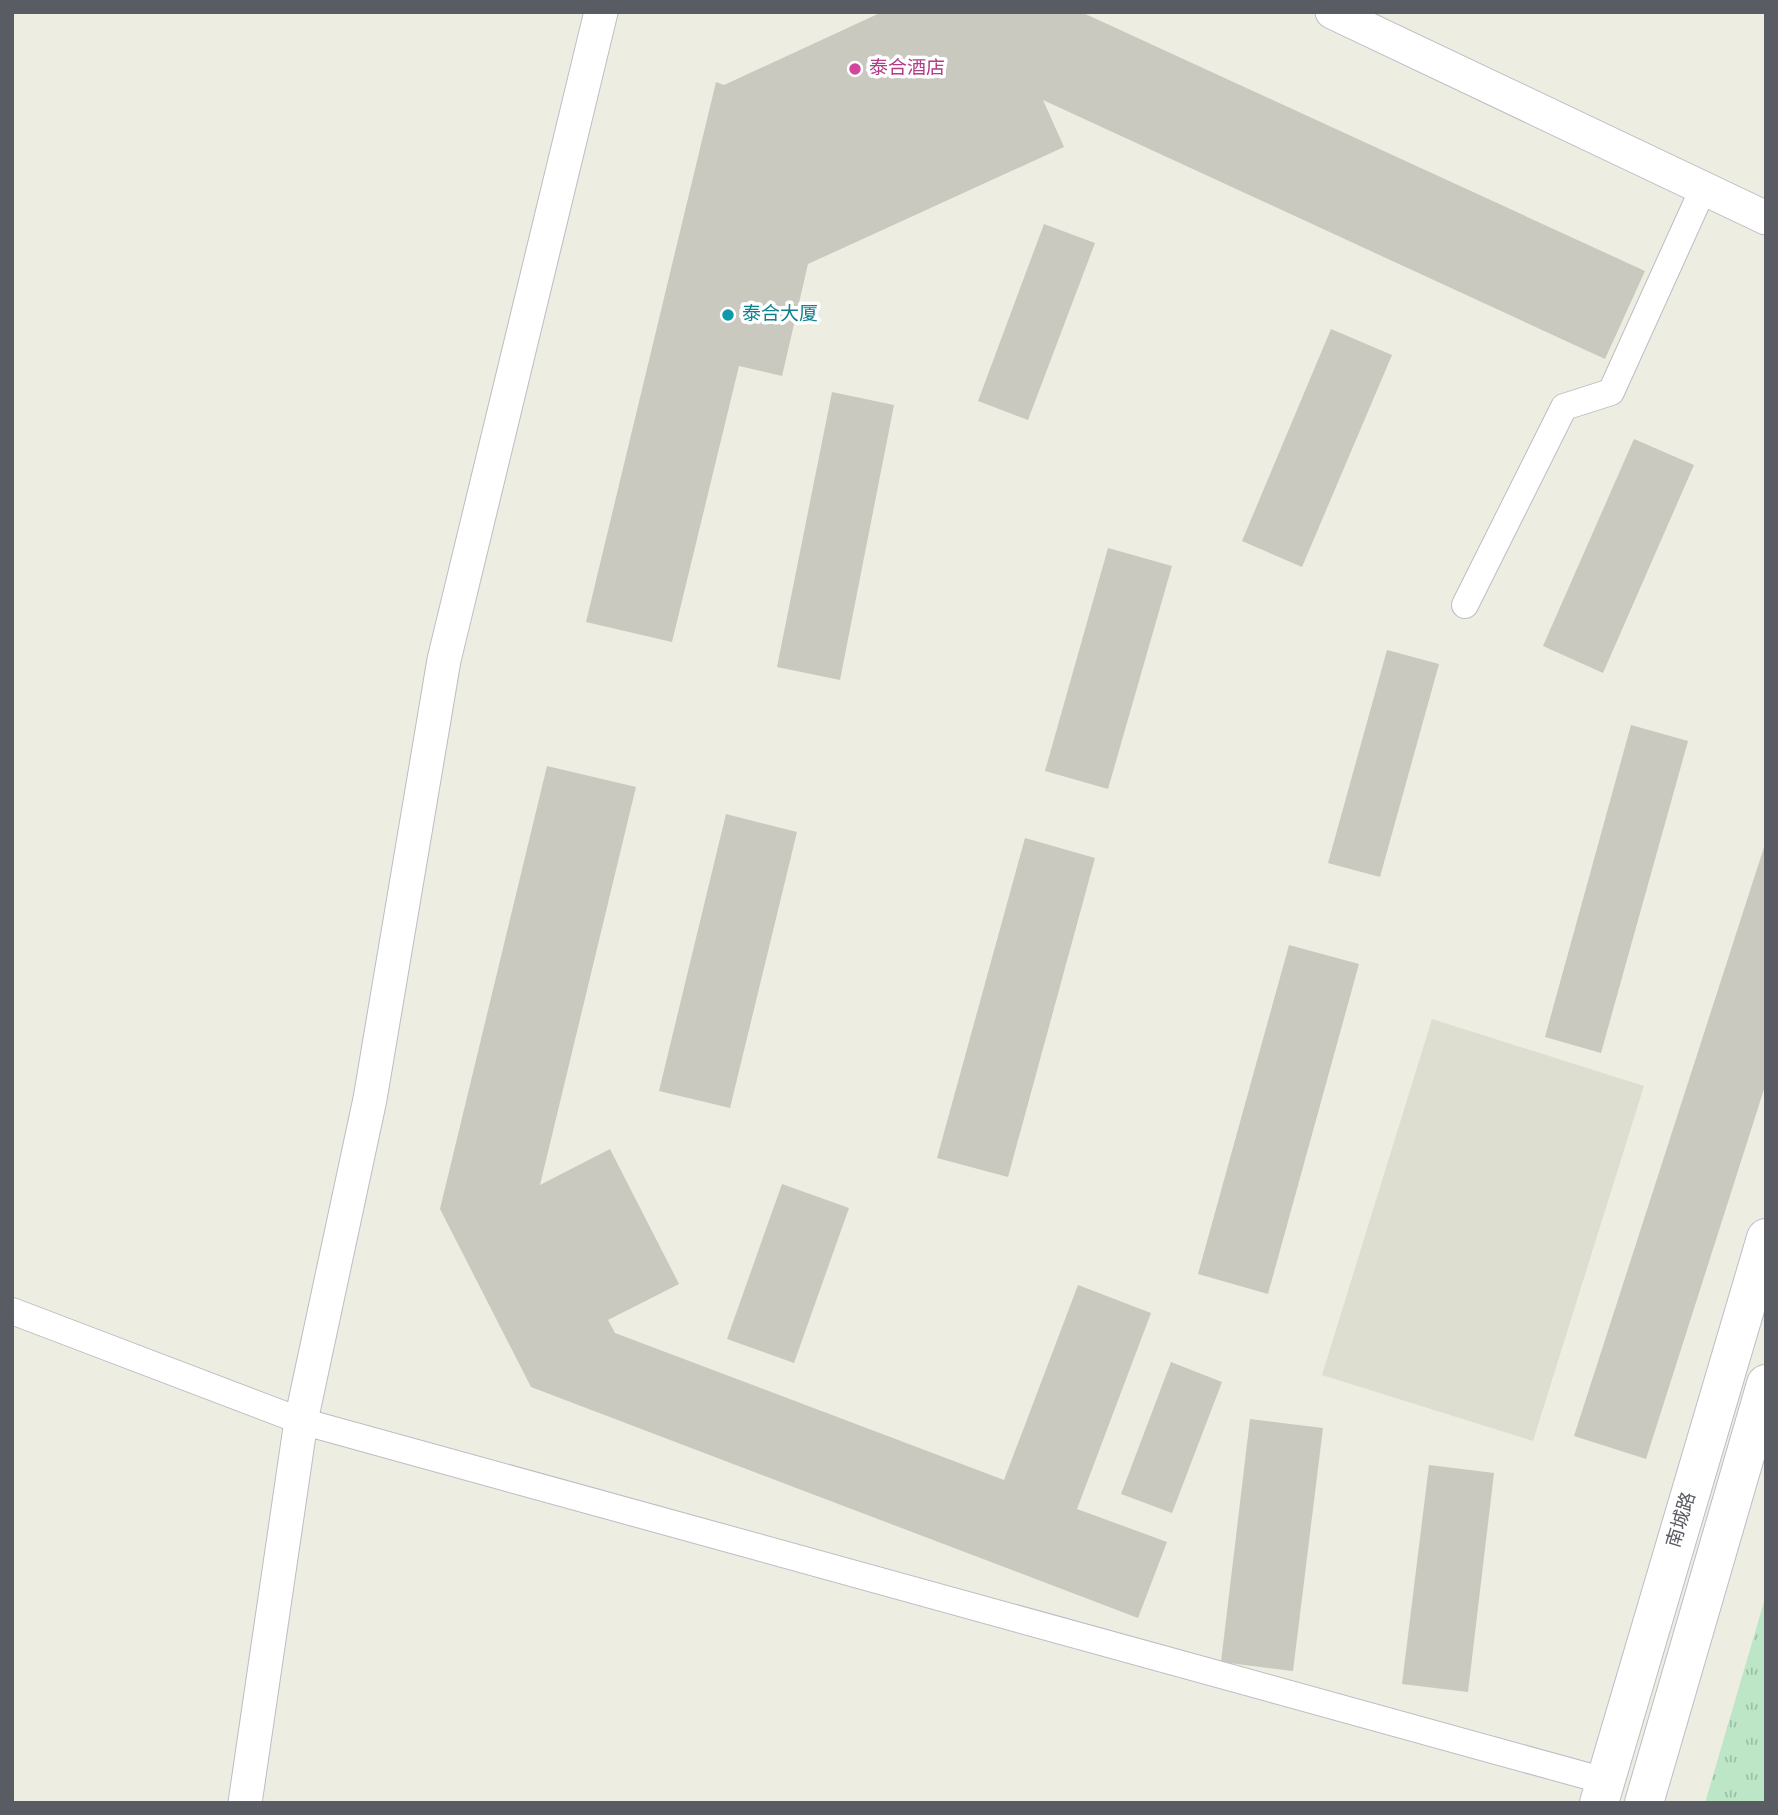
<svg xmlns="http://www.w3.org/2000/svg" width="1778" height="1815" font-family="Overpass,'Noto Sans SC',sans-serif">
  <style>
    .education { fill: #ddddd0 }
    .park { fill: url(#park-tufts) }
    .building { fill: #cac9c0 }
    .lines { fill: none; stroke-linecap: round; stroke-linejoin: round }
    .minor-casing { stroke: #bcbdc3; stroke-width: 28 }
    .tertiary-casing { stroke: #bcbdc3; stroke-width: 35 }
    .secondary-casing { stroke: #bcbec6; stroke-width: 40 }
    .minor { stroke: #fff; stroke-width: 26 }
    .tertiary { stroke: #fff; stroke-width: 33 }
    .secondary { stroke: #fff; stroke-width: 38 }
    .hotel-dot { fill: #d1479c; stroke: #fff; stroke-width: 2.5 }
    .culture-dot { fill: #0f9aa8; stroke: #fff; stroke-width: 2.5 }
    .labels { text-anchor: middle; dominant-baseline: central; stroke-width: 7; stroke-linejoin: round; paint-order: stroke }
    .hotel-label { font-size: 19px; fill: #b23c85; stroke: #fff; text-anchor: start }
    .culture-label { font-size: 19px; fill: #0d838f; stroke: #fff; text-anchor: start }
    .street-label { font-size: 19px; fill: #5a5c63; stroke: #fff }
  </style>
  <defs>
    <pattern id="park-tufts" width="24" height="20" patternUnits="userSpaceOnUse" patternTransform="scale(1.75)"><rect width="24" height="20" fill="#bce6c5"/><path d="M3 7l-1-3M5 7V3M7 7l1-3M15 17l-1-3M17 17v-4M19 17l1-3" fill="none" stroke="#9cbea4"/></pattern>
  </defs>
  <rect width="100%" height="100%" fill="#edede1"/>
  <!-- education -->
  <path class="education" d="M1432 1019 1644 1086 1533 1441 1322 1375Z"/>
  <!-- park -->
  <path class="park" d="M1766 1595V1803H1705Z"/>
  <!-- building -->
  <g class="building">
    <path d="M882 12H1081L1645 271 1605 359 1043 100 1064 147 808 264 782 376 739 366 672 642 586 622 716 82 724 85Z"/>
    <path d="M1044 224 1095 243 1028 420 978 401Z"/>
    <path d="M1331 329 1392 355 1302 567 1242 541Z"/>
    <path d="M832 392 894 405 840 680 777 667Z"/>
    <path d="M1634 439 1694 465 1603 673 1543 646Z"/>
    <path d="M1108 548 1172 566 1108 789 1045 771Z"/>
    <path d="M1387 650 1439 664 1380 877 1328 863Z"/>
    <path d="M1631 725 1688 741 1601 1053 1545 1037Z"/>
    <path d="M547 766 636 787 540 1185 610 1149 679 1284 608 1320 615 1333 1004 1480 1078 1285 1151 1313 1077 1509 1167 1542 1138 1618 531 1387 440 1209Z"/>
    <path d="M726 814 797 832 730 1108 659 1091Z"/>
    <path d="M1025 838 1095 858 1008 1177 937 1158Z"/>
    <path d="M1766 841V1083L1646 1459 1574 1436Z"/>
    <path d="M1289 945 1359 964 1268 1294 1198 1274Z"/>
    <path d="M782 1184 849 1208 794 1363 727 1339Z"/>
    <path d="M1171 1362 1222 1382 1172 1513 1121 1494Z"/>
    <path d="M1250 1419 1323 1428 1293 1671 1221 1662Z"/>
    <path d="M1429 1465 1494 1473 1468 1692 1402 1684Z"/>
  </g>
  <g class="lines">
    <!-- minor casing -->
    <g class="minor-casing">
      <g id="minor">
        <path d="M1465 605 1564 407 1611 392 1703 189"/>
        <path d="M12 1311 301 1421 1605 1781"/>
      </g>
    </g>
    <!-- tertiary casing -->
    <g class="tertiary-casing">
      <g id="tertiary">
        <path d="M1332 12 1766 218"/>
        <path d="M245 1803 301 1421 370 1099 444 660 601 12"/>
      </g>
    </g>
    <!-- secondary casing -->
    <g class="secondary-casing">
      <g id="secondary">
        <path d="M1599 1803 1766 1238"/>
        <path d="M1644 1803 1766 1384"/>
      </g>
    </g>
    <!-- minor -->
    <use href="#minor" class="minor"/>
    <!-- tertiary -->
    <use href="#tertiary" class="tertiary"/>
    <!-- secondary -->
    <use href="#secondary" class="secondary"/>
  </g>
  <!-- markers -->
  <circle class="hotel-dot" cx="855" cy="69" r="7"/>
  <circle class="culture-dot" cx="728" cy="315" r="7"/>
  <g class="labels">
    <!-- hotel labels -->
    <g class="hotel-label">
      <text x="869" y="69">泰合酒店</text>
    </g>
    <!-- culture labels -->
    <g class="culture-label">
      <text x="742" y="315">泰合大厦</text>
    </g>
    <!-- street labels -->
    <g class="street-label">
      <text transform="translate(1682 1520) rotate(-73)">南城路</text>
    </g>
  </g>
  <!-- border -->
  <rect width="1778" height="1815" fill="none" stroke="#5a5c63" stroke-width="28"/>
</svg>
